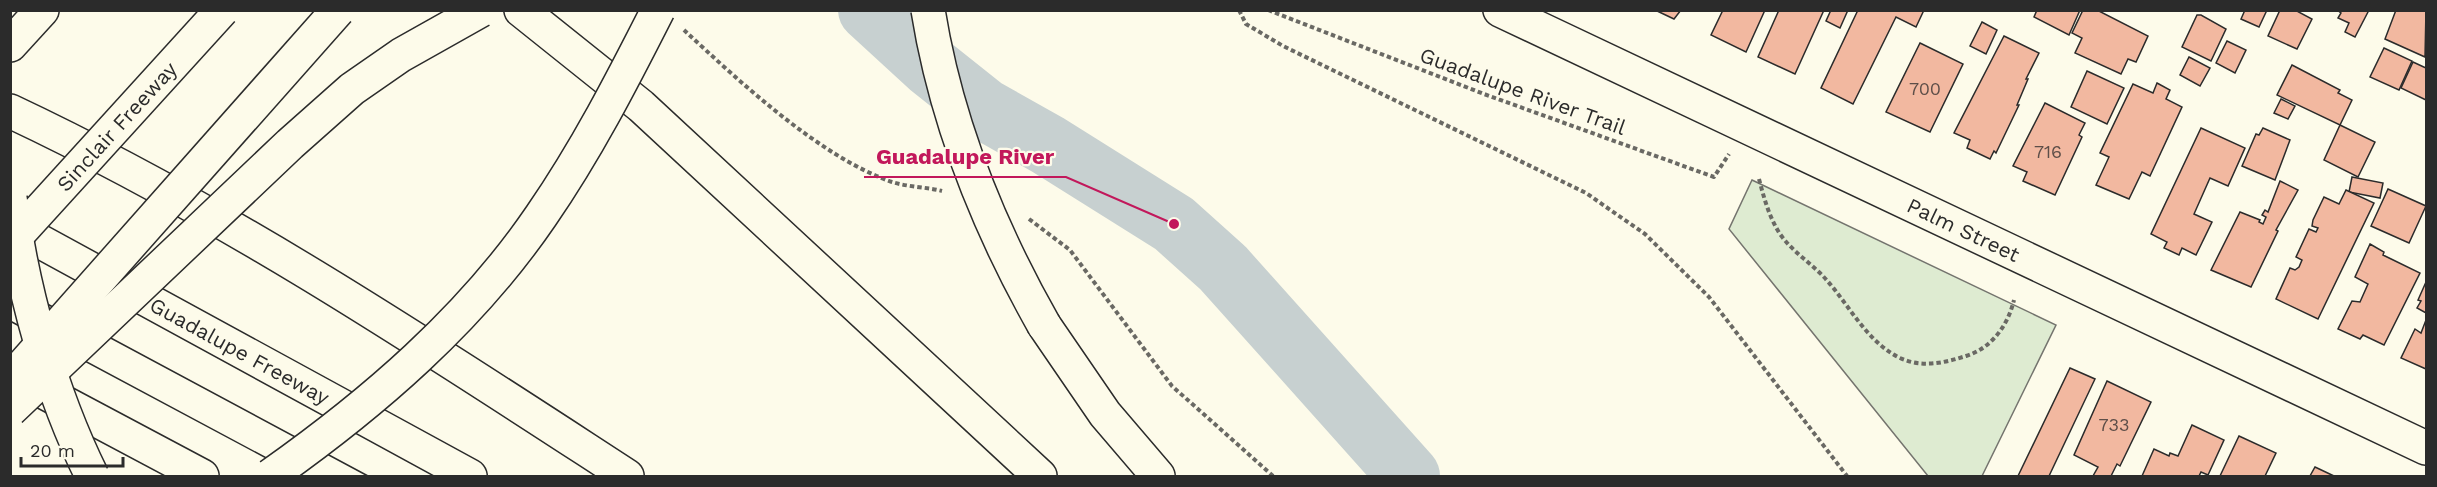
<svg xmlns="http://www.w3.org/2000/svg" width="2437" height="487" font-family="'Work Sans',sans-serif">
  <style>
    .green { fill: #deebd1; stroke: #74746e; stroke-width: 1.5 }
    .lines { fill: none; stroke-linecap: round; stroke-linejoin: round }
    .river { stroke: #c7d0d0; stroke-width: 62 }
    .building { fill: #f2b8a0; stroke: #2b2b2b; stroke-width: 1.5 }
    .minor-casing { stroke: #2b2b2b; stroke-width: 36 }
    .highway-casing { stroke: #2b2b2b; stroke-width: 36 }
    .path { stroke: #6a6964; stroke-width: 4; stroke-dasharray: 4.5 3; stroke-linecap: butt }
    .minor { stroke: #fdfbea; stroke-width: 33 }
    .highway { stroke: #fdfbea; stroke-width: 33 }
    .tram { stroke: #2b2b2b; stroke-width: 1.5 }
    .highway-bridge-casing { stroke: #2b2b2b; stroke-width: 36; stroke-linecap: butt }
    .highway-bridge { stroke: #fdfbea; stroke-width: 33 }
    .labels { text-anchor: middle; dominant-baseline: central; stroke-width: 4.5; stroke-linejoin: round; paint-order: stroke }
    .number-label { font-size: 18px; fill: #5d4e48 }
    .street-label { font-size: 21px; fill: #2b2b2b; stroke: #fdfbea }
    .leader { fill: none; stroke: #c2185b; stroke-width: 2 }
    .callout-dot { fill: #c2185b; stroke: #fdfbea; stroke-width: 2 }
    .callout-label { font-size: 22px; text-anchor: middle; font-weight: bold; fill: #c2185b; stroke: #fdfbea; stroke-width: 4.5; stroke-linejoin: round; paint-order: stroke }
  </style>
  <rect width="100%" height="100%" fill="#fdfbea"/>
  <!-- green -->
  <path class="green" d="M1752 180 2056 325 1982 476H1928L1729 229Z"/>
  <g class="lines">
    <!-- river -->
    <path class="river" d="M869 10 930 66 984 109 1048 145 1174 224 1223 268 1409 476"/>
  </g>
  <!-- building -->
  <g class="building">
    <path d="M1655 10H1681L1674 19Z"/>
    <path d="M1723 10H1765L1746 52 1711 35Z"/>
    <path d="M1779 10H1824L1795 74 1758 57Z"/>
    <path d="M1831 10H1848L1840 28 1826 21Z"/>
    <path d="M1858 10H1924L1916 27 1896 17 1853 104 1821 88Z"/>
    <path d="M2037 10H2080L2069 35 2034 17Z"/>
    <path d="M2083 10H2097L2148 36 2136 62 2128 59 2121 74 2075 53 2082 38 2072 33Z"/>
    <path d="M2245 10H2267L2259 27 2241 19Z"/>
    <path d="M2280 10H2295L2312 19 2297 49 2268 36Z"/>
    <path d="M2337 10H2369L2355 37 2345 32 2349 23 2338 18 2341 13Z"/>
    <path d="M2396 10H2426L2425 57 2385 39Z"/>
    <path d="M2197 15H2201L2226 29 2211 61 2182 47Z"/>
    <path d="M1982 22 1997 30 1986 54 1970 46Z"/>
    <path d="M2004 36 2039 53 2026 79H2028L2017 105H2019L1996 153 1994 151 1990 159 1967 148 1970 140 1954 133Z"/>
    <path d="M2227 41 2246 50 2235 73 2216 63Z"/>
    <path d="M1920 43 1963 64 1930 132 1886 112Z"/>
    <path d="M2384 48 2412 61 2399 90 2370 77Z"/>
    <path d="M2189 57 2210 68 2200 86 2180 75Z"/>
    <path d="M2413 62 2426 68V100L2401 88Z"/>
    <path d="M2292 65 2340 90 2338 93 2352 100 2340 125 2277 95Z"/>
    <path d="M2087 71 2124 88 2107 124 2071 107Z"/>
    <path d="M2157 83 2170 90 2166 99 2182 107 2150 176 2142 172 2129 199 2096 185 2109 157 2100 153 2133 84 2153 93Z"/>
    <path d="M2281 99 2295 106 2288 119 2274 113Z"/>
    <path d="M2045 103 2085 123 2079 135 2082 137 2055 195 2023 181 2027 172 2013 166Z"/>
    <path d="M2340 125 2375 142 2358 177 2324 160Z"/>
    <path d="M2201 128 2245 148 2228 186 2210 178 2194 214 2212 222 2196 255 2182 248 2179 255 2164 248 2167 242 2151 234Z"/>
    <path d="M2263 128 2290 140 2275 180 2242 166 2256 134 2259 135Z"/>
    <path d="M2352 177 2383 183 2380 198 2349 192Z"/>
    <path d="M2280 181 2298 190 2276 230 2278 231 2251 287 2211 270 2240 212 2260 220 2259 222 2263 224 2266 217 2262 215 2265 210 2268 212Z"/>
    <path d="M2388 189 2426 206 2409 243 2371 226Z"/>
    <path d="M2346 190 2374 203 2318 319 2276 299 2290 268 2295 270 2299 267 2302 260 2296 257 2309 229 2316 232 2318 228 2312 226 2313 220 2324 197 2339 204Z"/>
    <path d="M2370 244 2384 252 2383 255 2420 273 2384 345 2363 335 2360 339 2338 329 2352 301 2360 302 2368 284 2355 277Z"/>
    <path d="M2426 282V313L2417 308 2421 301 2418 300Z"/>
    <path d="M2426 320V369L2401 358 2415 329 2421 333Z"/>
    <path d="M2070 368 2095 379 2049 476H2018Z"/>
    <path d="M2107 381 2151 402 2120 466 2117 464 2111 476H2093L2098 467 2074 455Z"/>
    <path d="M2192 425 2224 440 2208 475 2201 472 2199 476H2142L2154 449 2169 456 2170 453 2178 456Z"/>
    <path d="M2239 436 2276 453 2265 476H2220Z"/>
    <path d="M2315 467 2334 476H2310Z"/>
  </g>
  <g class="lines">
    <!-- minor casing -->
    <g class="minor-casing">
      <g id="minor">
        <path id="s1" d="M1500 10 2426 448"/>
      </g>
    </g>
    <!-- highway casing -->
    <g class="highway-casing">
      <g id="highway">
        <path d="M521 10 641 106 1040 476"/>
        <path d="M10 45 42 10"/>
        <path d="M10 111C227 213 427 346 627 476"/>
        <path id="s2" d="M10 225 470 476"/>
        <path d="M1044 325 1105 414 1158 476"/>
        <path d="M44 392 202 476"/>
      </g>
    </g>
    <!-- path -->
    <g class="path">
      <path d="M1239 10 1246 24 1283 46 1586 193 1645 234 1709 297 1847 476"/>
      <path d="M1268 10 1484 94 1714 177 1729 154"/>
      <path d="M684 30C740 82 820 157 892 182 908 187 926 187 942 191"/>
      <path d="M1759 179C1764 198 1769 217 1780 234 1792 251 1808 261 1822 275 1848 302 1865 341 1900 358 1922 368 1944 363 1966 356 1992 348 2008 325 2014 300"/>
      <path d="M1029 219 1070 250 1172 386 1273 476"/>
    </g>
    <!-- minor -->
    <use href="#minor" class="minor"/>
    <!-- highway -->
    <use href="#highway" class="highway"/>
    <!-- tram -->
    <g class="tram">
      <path d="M10 284 368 476"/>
      <path d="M10 321 300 476"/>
    </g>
    <!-- highway-bridge casing -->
    <g class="highway-bridge-casing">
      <g id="highway-bridge">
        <path d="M928 10C946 122 989 228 1044 325"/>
        <path d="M10 198C23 292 50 391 92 476"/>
        <path id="s3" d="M10 243 222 10"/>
        <path d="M10 380 338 10"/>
        <path d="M10 410 290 144 352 89 401 55 481 10"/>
        <path d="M270 476C372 404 470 320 541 216 586 151 622 81 658 10"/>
      </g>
    </g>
    <!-- highway-bridge -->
    <use href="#highway-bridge" class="highway-bridge"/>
  </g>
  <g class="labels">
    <!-- number labels -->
    <g class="number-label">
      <text x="1925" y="88">700</text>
      <text x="2048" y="151">716</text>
      <text x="2114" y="424">733</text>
    </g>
    <!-- street labels -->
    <g class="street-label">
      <text transform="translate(1523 91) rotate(20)">Guadalupe River Trail</text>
      <text stroke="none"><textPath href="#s3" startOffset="158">Sinclair Freeway</textPath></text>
      <text stroke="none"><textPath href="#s1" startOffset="513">Palm Street</textPath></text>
      <text stroke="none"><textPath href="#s2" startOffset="262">Guadalupe Freeway</textPath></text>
    </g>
  </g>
  <!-- callouts -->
  <path class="leader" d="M1174 224L1066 177H864"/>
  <circle class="callout-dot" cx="1174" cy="224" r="6"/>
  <g class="callout-label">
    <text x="965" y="164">Guadalupe River</text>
  </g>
  <!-- border -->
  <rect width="2437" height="487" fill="none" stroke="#2b2b2b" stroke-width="24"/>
  <!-- scale -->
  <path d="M21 457v9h102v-9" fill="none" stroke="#2b2b2b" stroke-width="3"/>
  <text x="30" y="457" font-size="18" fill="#2b2b2b" stroke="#fdfbea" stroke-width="4.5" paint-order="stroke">20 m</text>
</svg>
